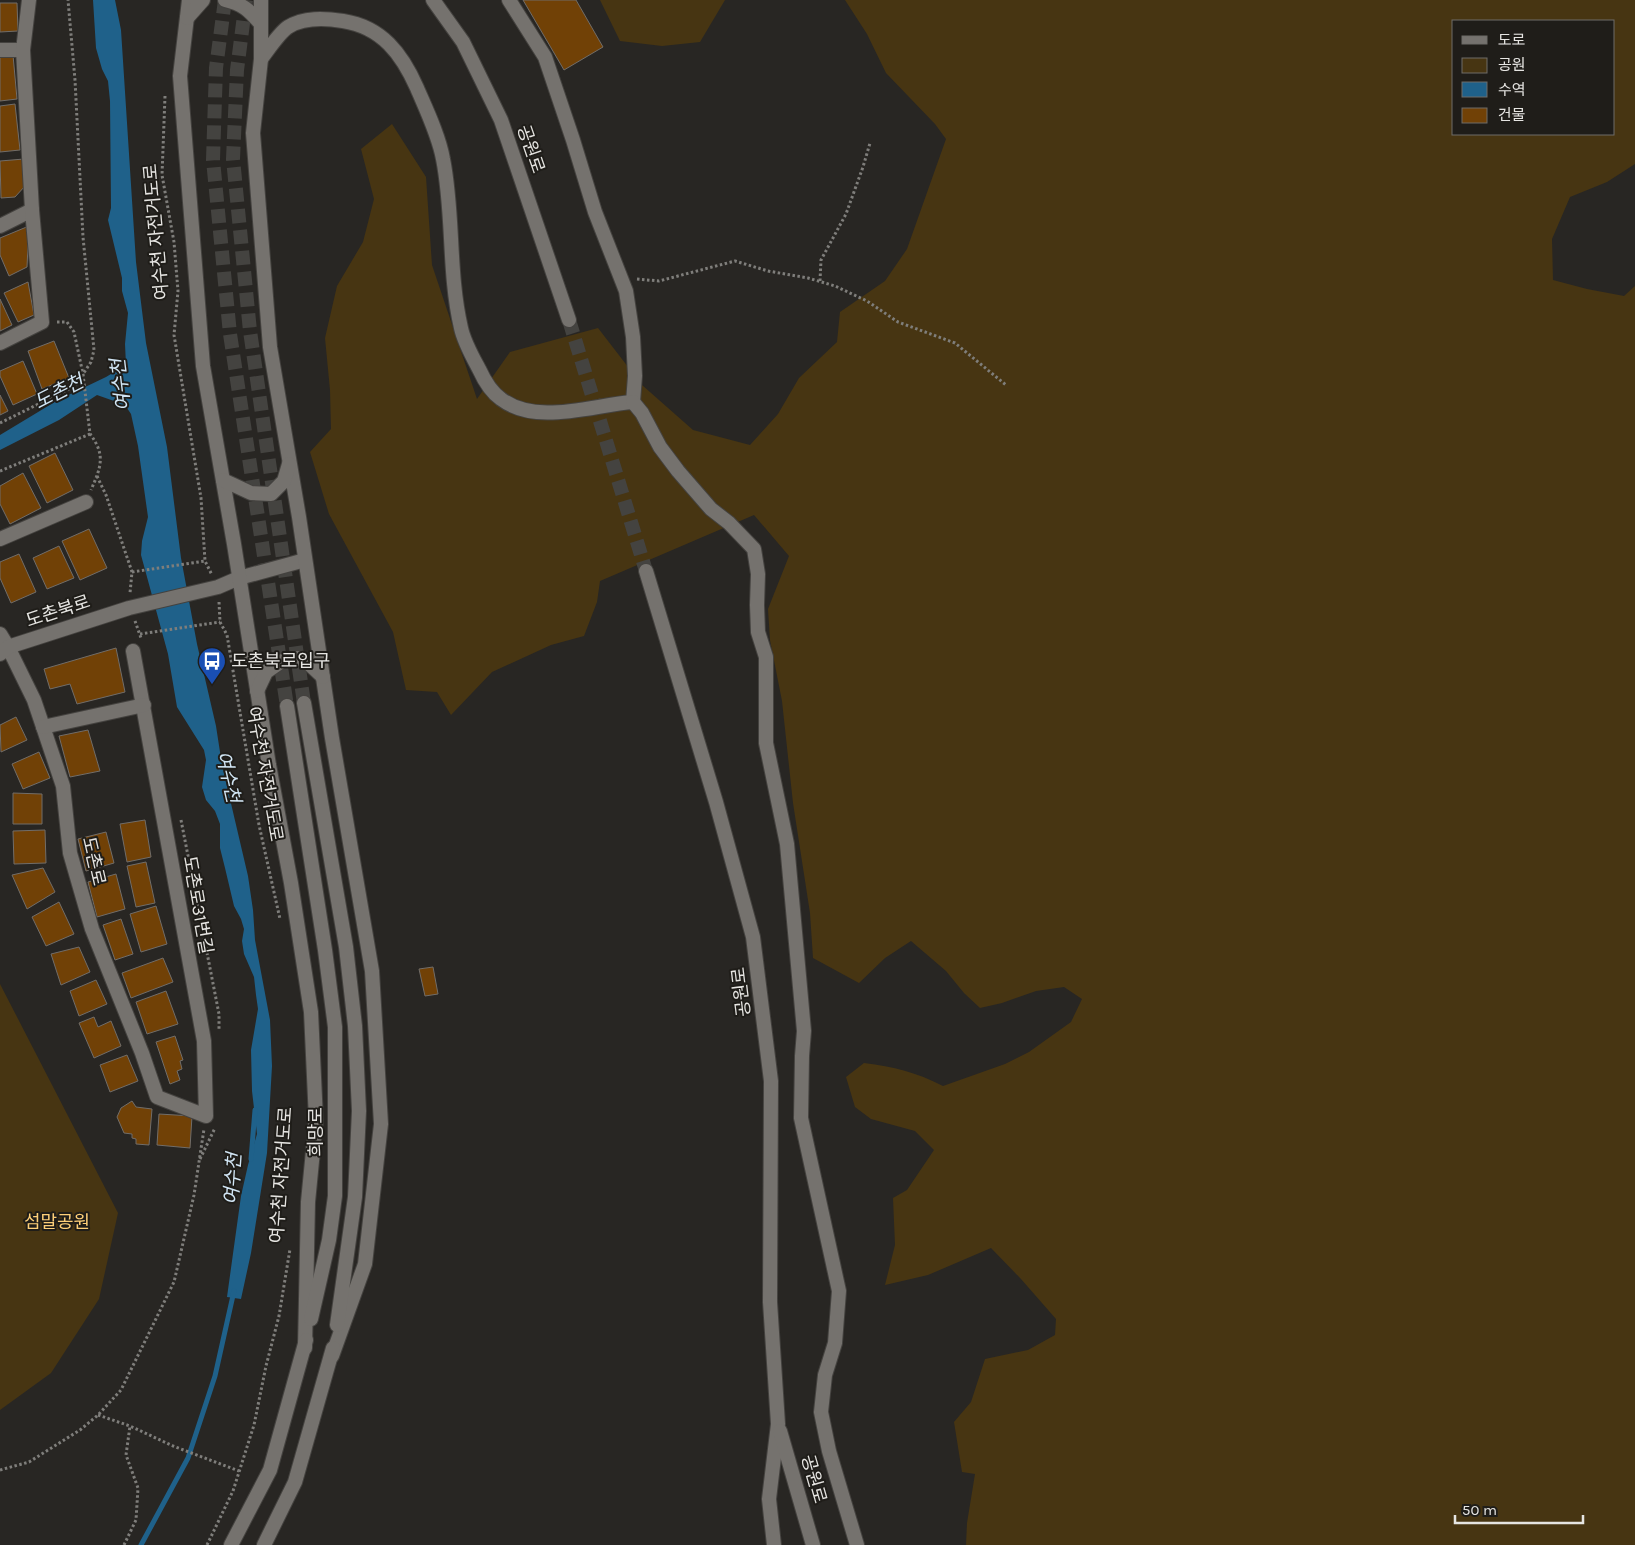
<svg xmlns="http://www.w3.org/2000/svg" width="1635" height="1545" font-family="Karla,'Noto Sans KR',sans-serif">
  <style>
    .green { fill: #473512; fill-rule: evenodd }
    .water { fill: #1f618a }
    .lines { fill: none; stroke-linecap: round; stroke-linejoin: round }
    .stream { stroke: #1f618a; stroke-width: 5 }
    .building { fill: #714106; stroke: #716d69 }
    .secondary-tunnel { stroke: #444340; stroke-width: 14; stroke-dasharray: 14 7; stroke-linecap: butt }
    .minor-casing { stroke: #44423f; stroke-width: 16 }
    .secondary-casing { stroke: #44423f; stroke-width: 16 }
    .path { stroke: #7f7e7b; stroke-width: 3; stroke-dasharray: 2.5 2.5; stroke-linecap: butt }
    .minor { stroke: #75726e; stroke-width: 14 }
    .secondary { stroke: #75726e; stroke-width: 14 }
    .labels { text-anchor: middle; dominant-baseline: central; stroke-width: 4; stroke-linejoin: round; paint-order: stroke }
    .street-label { font-size: 18px; fill: #e6e5e2; stroke: #1f1d19 }
    .poi-label { font-size: 18px; fill: #e6e5e2; stroke: #1f1d19; text-anchor: start }
    .park-label { font-size: 18px; fill: #fdcf78; stroke: #1f1d19 }
    .water-label { font-size: 19px; font-style: italic; fill: #d2e6f5; stroke: #1f1d19 }
  </style>
  <rect width="100%" height="100%" fill="#282623"/>
  <!-- green -->
  <g class="green">
    <path d="M600 0H725L700 42 662 46 620 41Z"/>
    <path d="M845 0H1635V164L1607 182 1570 197 1552 239 1553 280 1587 289 1624 296 1635 286V1545H966L967 1523 975 1474 962 1472 954 1422 971 1402 985 1359 1028 1350 1055 1335 1056 1319 1021 1279 991 1248 928 1275 885 1285 895 1245 893 1198 907 1190 934 1150 915 1131 871 1119 855 1107 846 1077 864 1063C894 1067 916 1072 943 1086L1005 1064 1029 1052 1071 1022 1082 999 1064 987 1036 991 1002 1003 980 1008 964 993 946 971 911 941 885 958 859 983 813 958 810 913 793 803 782 701 770 640 768 609 789 556 754 515 600 581 597 602 584 636 551 645 492 672 451 715 437 692 406 690 393 632 329 514 310 452 331 429 330 390 325 338 337 286 363 242 374 199 361 149 392 124 426 177 432 265 477 399 510 352 598 328 642 385 693 430 750 445 778 414 799 378 837 342 840 312 885 281 907 249 946 139 935 124 886 73 867 34ZM1454 21H1614V134H1454Z"/>
    <path d="M0 984 118 1213 99 1299 51 1373 0 1410Z"/>
  </g>
  <!-- water -->
  <path class="water" d="M93 0H115L121 30 136 262 146 343 167 447 181 558 197 644 216 726 222 765 248 876 253 910 255 940 270 1020 272 1066 267 1153 251 1253 241 1299 227 1297 241 1196 248 1165 257 1134 252 1091 251 1050 258 1009 256 995 254 977 244 954 242 941 244 929 241 919 234 906 225 868 220 848V824L215 811 206 800 202 787 206 760 204 750 177 707 168 654 141 555 142 541 148 517 138 446 131 414 127 408 114 401 97 395 59 420 0 450V435L58 400 106 377 126 365 125 344 128 313 122 291V278L108 220 111 208 110 101 108 81 102 69 96 48Z"/>
  <g class="lines">
    <!-- stream -->
    <g class="stream">
      <path d="M251 1159 255 1110"/>
      <path d="M141 1545 188 1458 215 1376 234 1291"/>
    </g>
  </g>
  <!-- building -->
  <g class="building">
    <path d="M523 0H576L603 47 564 70Z"/>
    <path d="M0 3H17L18 31 0 32Z"/>
    <path d="M13 55 17 99 0 101V56Z"/>
    <path d="M15 104 20 150 0 152V106Z"/>
    <path d="M24 159 25 186 15 197 1 198 0 161Z"/>
    <path d="M29 226 27 267 9 276 0 255V238Z"/>
    <path d="M28 282 34 315 18 322 4 293Z"/>
    <path d="M0 299 12 325 0 331Z"/>
    <path d="M54 341 69 378 42 389 28 351Z"/>
    <path d="M23 361 37 394 13 405 0 376V371Z"/>
    <path d="M0 395 8 411 0 415Z"/>
    <path d="M55 453 73 490 47 503 29 466Z"/>
    <path d="M23 473 41 508 10 524 0 504V486Z"/>
    <path d="M89 529 107 568 80 580 62 541Z"/>
    <path d="M59 546 74 578 47 589 33 558Z"/>
    <path d="M19 554 36 592 11 603 0 578V562Z"/>
    <path d="M116 648 125 692 77 704 70 684 50 689 44 669Z"/>
    <path d="M16 717 27 740 1 752 0 725Z"/>
    <path d="M88 730 100 771 70 777 59 736Z"/>
    <path d="M39 752 50 778 23 789 12 764Z"/>
    <path d="M13 793 42 794V824H13Z"/>
    <path d="M145 820 151 857 127 862 120 824Z"/>
    <path d="M45 830 46 863 14 864 13 831Z"/>
    <path d="M106 832 114 863 86 871 78 839Z"/>
    <path d="M146 862 155 903 136 907 127 866Z"/>
    <path d="M43 868 55 892 27 909 12 875Z"/>
    <path d="M116 874 125 909 97 917 88 882Z"/>
    <path d="M59 902 74 934 46 946 32 917Z"/>
    <path d="M156 906 167 944 141 952 130 914Z"/>
    <path d="M121 919 133 954 115 960 103 925Z"/>
    <path d="M79 947 90 972 61 985 51 954Z"/>
    <path d="M163 958 173 982 131 998 122 973Z"/>
    <path d="M433 967 438 994 425 996 419 969Z"/>
    <path d="M96 980 107 1004 79 1016 70 991Z"/>
    <path d="M166 991 178 1024 147 1034 136 1002Z"/>
    <path d="M94 1017 98 1027 111 1021 121 1046 94 1058 79 1023Z"/>
    <path d="M175 1036 183 1060 180 1061 182 1069 177 1071 180 1080 170 1084 156 1042Z"/>
    <path d="M127 1055 138 1081 110 1092 100 1065Z"/>
    <path d="M132 1101 136 1107 152 1109 149 1145 136 1144V1139L132 1138V1134L124 1133 117 1117 121 1108Z"/>
    <path d="M159 1114 192 1116 190 1148 157 1145Z"/>
  </g>
  <g class="lines">
    <!-- secondary-tunnel -->
    <g class="secondary-tunnel">
      <path d="M225 0 216 68 213 160 230 334 287 706"/>
      <path d="M246 0 237 70 233 159 250 331 304 703"/>
      <path d="M569 320 646 571"/>
    </g>
    <!-- minor casing -->
    <g class="minor-casing">
      <g id="minor">
        <path d="M0 50H23"/>
        <path d="M261 59C268 50 279 33 288 27 304 17 324 18 343 21 382 27 402 54 417 88 426 109 439 136 443 159 454 214 448 272 461 328 464 342 472 356 479 369 484 380 491 392 501 399 537 426 592 405 633 402L635 376 633 337 626 291 595 212 573 140 545 57 509 0"/>
        <path d="M0 226 32 210"/>
        <path d="M0 343 42 322 32 210 23 50 29 0"/>
        <path d="M633 402 642 413 660 447 678 471 711 509 729 523 754 549 758 574 757 605 758 632 766 657V743L787 844 804 1031 802 1056 801 1118 839 1291 835 1343 825 1375 821 1412 829 1451 857 1545"/>
        <path d="M0 539 86 502"/>
        <path d="M0 634 8 647 34 700 63 786 70 853 92 929 142 1053 157 1097 206 1116 204 1041 133 651"/>
        <path d="M0 654 8 647 129 608 218 587 239 578 305 560"/>
        <path d="M43 727 144 705"/>
      </g>
    </g>
    <!-- secondary casing -->
    <g class="secondary-casing">
      <g id="secondary">
        <path d="M189 0 180 76 203 366 234 544 269 765 291 883 311 1012 316 1120 308 1202 305 1348"/>
        <path d="M225 0C243 4 249 10 261 24"/>
        <path d="M261 0V59L253 133 270 347 299 517 332 738 372 971 381 1124 365 1264 332 1356"/>
        <path d="M433 0 463 42 501 120 569 320"/>
        <path d="M187 18 203 0"/>
        <path d="M223 480 251 493 271 494 284 481 289 464"/>
        <path d="M646 571 716 802 753 937 771 1081 770 1302 778 1424 769 1499 774 1545"/>
        <path d="M257 691 266 672 282 661 297 658 308 663 323 677"/>
        <path d="M304 703 346 947 355 1026 359 1111 355 1197 337 1325"/>
        <path d="M287 706 325 950 335 1027V1196L329 1240 311 1319"/>
        <path d="M780 1431 813 1545"/>
        <path d="M231 1545 270 1470 306 1340"/>
        <path d="M264 1545 295 1482 333 1348"/>
      </g>
    </g>
    <!-- path -->
    <g class="path">
      <path d="M165 96 162 175 174 242 178 291 174 335 201 498 205 561 212 575"/>
      <path d="M637 279 659 281 735 261 768 271 808 278 835 286 867 301 898 322 955 343 1006 385"/>
      <path d="M820 281 821 260 846 214 863 167 870 143"/>
      <path d="M57 322H67L74 332 83 374 90 434C106 455 101 467 91 490"/>
      <path d="M0 423 75 386 91 362 94 350 83 237 75 80 68 0"/>
      <path d="M0 471 90 434"/>
      <path d="M97 476 106 495 132 572 130 593"/>
      <path d="M132 572 205 561"/>
      <path d="M219 602 220 622 227 635 259 825 280 919"/>
      <path d="M135 621 141 638"/>
      <path d="M140 634 220 622"/>
      <path d="M181 820 219 1014V1031"/>
      <path d="M200 1159 215 1128"/>
      <path d="M98 1415 130 1426 173 1446 239 1471"/>
      <path d="M0 1470 29 1462 80 1430 98 1415 121 1390 174 1282 194 1195 204 1129"/>
      <path d="M124 1545 136 1520 138 1488 126 1455 130 1426"/>
      <path d="M207 1545 233 1491 254 1425 266 1366 279 1316 290 1249"/>
    </g>
    <!-- minor -->
    <use href="#minor" class="minor"/>
    <!-- secondary -->
    <use href="#secondary" class="secondary"/>
  </g>
  <!-- icons -->
  <defs>
    <g id="bus-pin" transform="scale(1.4375)"><path d="M0 17L-7.5 6A9.5 9.5 0 1 1 7.5 6Z" fill="#1a4fb4" stroke="#1f1d19"/><path d="M-5-6H5V4H4V6H2V4H-2V6H-4V4H-5ZM-3.5-4V0h7V-4ZM-3.5 1.2v1.5H-2V1.2ZM2 1.2v1.5H3.5V1.2Z" fill="#fff"/></g>
  </defs>
  <g fill-rule="evenodd">
    <use href="#bus-pin" x="212" y="661"/>
  </g>
  <g class="labels">
    <!-- street labels -->
    <g class="street-label">
      <text transform="translate(531 149) rotate(71)">공원로</text>
      <text transform="translate(156 232) rotate(-95)">여수천 자전거도로</text>
      <text transform="translate(58 611) rotate(-18)">도촌북로</text>
      <text transform="translate(265 774) rotate(80)">여수천 자전거도로</text>
      <text transform="translate(94 861) rotate(77)">도촌로</text>
      <text transform="translate(198 905) rotate(80)">도촌로31번길</text>
      <text transform="translate(741 992) rotate(-97)">공원로</text>
      <text transform="translate(316 1132) rotate(-90)">희망로</text>
      <text transform="translate(281 1175) rotate(-86)">여수천 자전거도로</text>
      <text transform="translate(814 1479) rotate(74)">공원로</text>
    </g>
    <!-- poi labels -->
    <g class="poi-label">
      <text x="231" y="661">도촌북로입구</text>
    </g>
    <!-- park labels -->
    <g class="park-label">
      <text x="57" y="1222">섬말공원</text>
    </g>
    <!-- water labels -->
    <g class="water-label">
      <text transform="translate(121 385) rotate(-97)">여수천</text>
      <text transform="translate(59 392) rotate(-27)">도촌천</text>
      <text transform="translate(228 777) rotate(77)">여수천</text>
      <text transform="translate(233 1179) rotate(-86)">여수천</text>
    </g>
  </g>
  <!-- legend -->
  <rect x="1452" y="20" width="162" height="115" fill="#1f1d19" stroke="#6f6d69"/>
  <rect x="1462" y="36" width="25" height="8" fill="#75726e" stroke="#6f6d69"/>
  <text x="1498" y="45" font-size="15" fill="#e6e5e2">도로</text>
  <rect x="1462" y="58" width="25" height="15" fill="#473512" stroke="#6f6d69"/>
  <text x="1498" y="70" font-size="15" fill="#e6e5e2">공원</text>
  <rect x="1462" y="82" width="25" height="15" fill="#1f618a" stroke="#6f6d69"/>
  <text x="1498" y="95" font-size="15" fill="#e6e5e2">수역</text>
  <rect x="1462" y="108" width="25" height="15" fill="#714106" stroke="#6f6d69"/>
  <text x="1498" y="120" font-size="15" fill="#e6e5e2">건물</text>
  <!-- scale -->
  <path d="M1455 1515v8h128v-8" fill="none" stroke="#e6e5e2" stroke-width="2.5"/>
  <text x="1462" y="1515" font-size="15" fill="#e6e5e2" stroke="#1f1d19" stroke-width="4" paint-order="stroke">50 m</text>
</svg>
